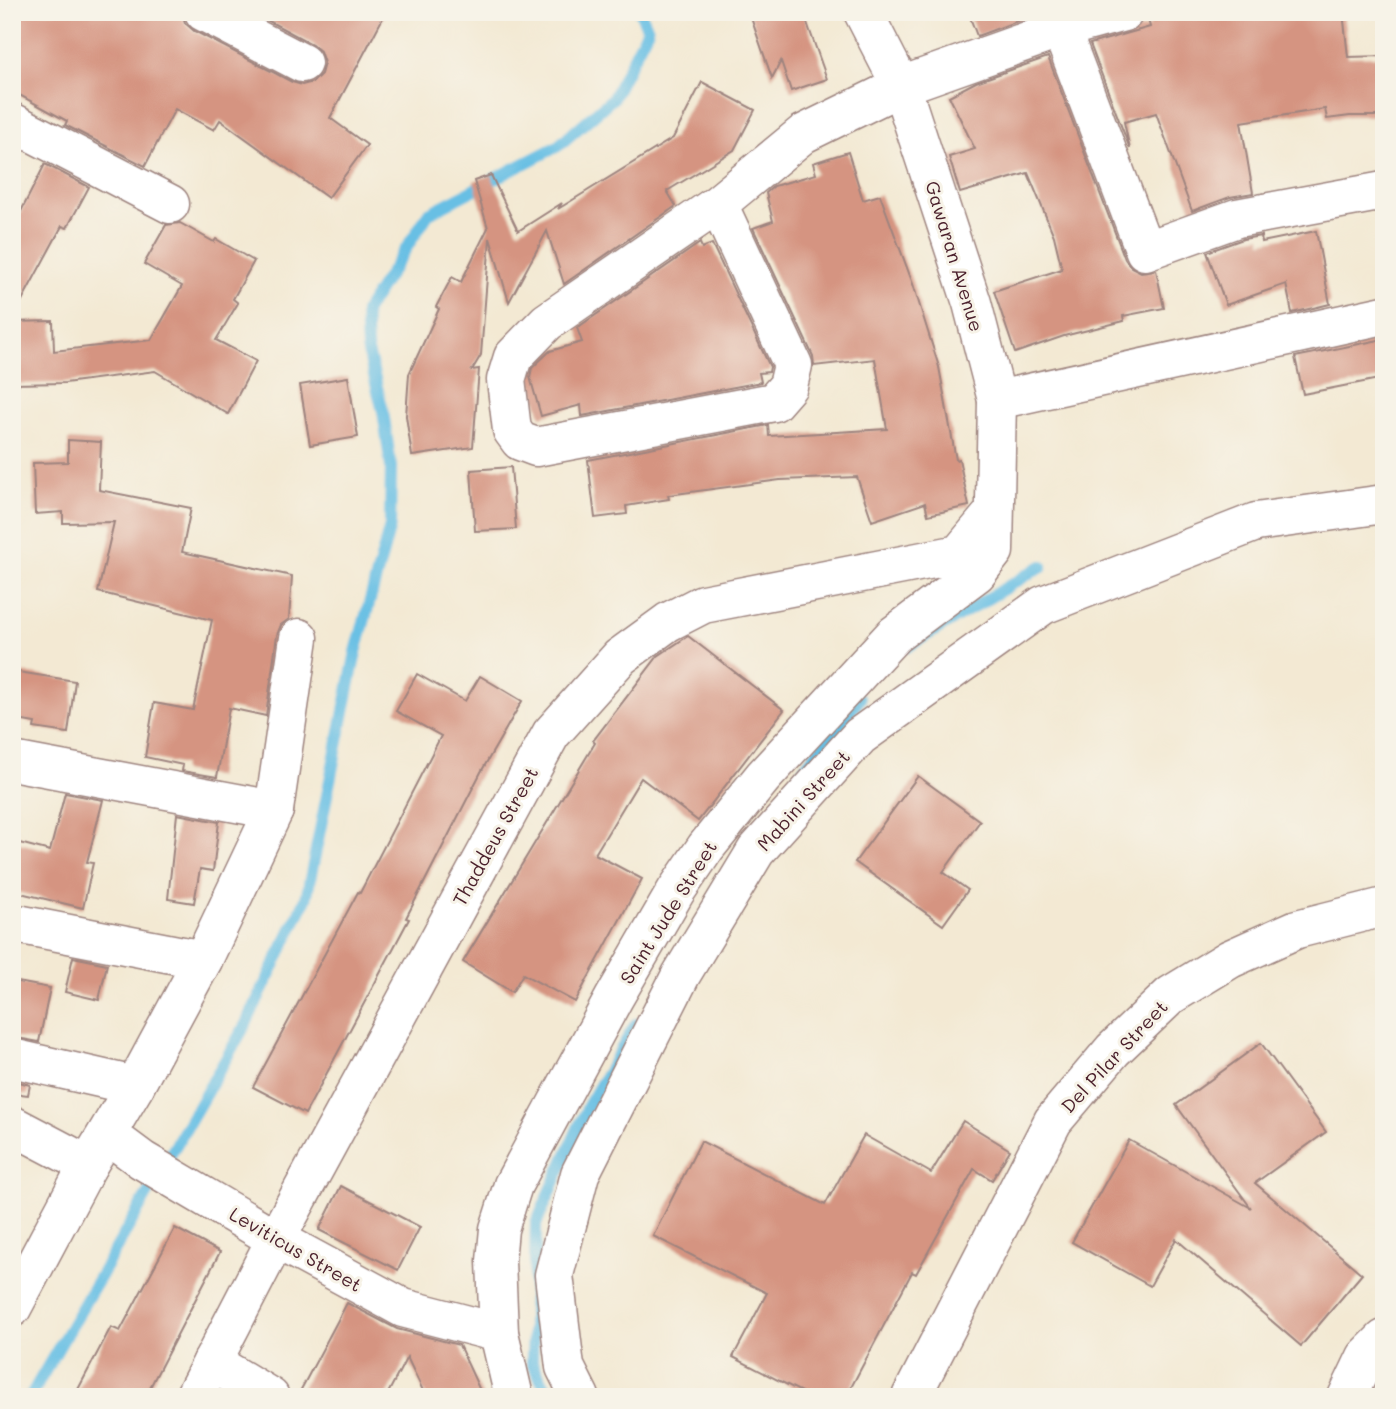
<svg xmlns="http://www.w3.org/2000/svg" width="1396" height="1409" font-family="Mali,sans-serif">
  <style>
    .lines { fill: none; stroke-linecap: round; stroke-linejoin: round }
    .stream { stroke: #67bfe4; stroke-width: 12 }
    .building { fill: #d59481 }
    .minor-casing { stroke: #9e847f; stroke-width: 41 }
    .minor { stroke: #fff; stroke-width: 38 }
    .labels { text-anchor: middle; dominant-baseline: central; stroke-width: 6; stroke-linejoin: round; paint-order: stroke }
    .street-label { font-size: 19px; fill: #4a1f2b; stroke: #f7f3e8 }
  </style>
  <rect width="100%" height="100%" fill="#f7f3e8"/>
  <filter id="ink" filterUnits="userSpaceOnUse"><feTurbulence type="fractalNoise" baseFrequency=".0143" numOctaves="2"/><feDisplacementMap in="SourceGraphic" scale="14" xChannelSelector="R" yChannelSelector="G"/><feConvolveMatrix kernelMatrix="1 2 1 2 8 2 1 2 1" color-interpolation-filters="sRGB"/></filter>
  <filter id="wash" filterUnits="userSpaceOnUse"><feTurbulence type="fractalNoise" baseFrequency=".00686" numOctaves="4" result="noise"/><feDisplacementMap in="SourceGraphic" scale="28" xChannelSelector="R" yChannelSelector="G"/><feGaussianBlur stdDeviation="1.57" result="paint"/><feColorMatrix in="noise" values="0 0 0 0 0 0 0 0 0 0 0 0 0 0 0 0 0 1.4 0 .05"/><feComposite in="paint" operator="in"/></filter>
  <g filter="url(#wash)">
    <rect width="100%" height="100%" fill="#f3e9d3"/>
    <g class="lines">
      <!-- stream -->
      <g class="stream">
        <path d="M907 647 1042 566"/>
        <path d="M797 778 860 699"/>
        <path d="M30 1397 246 1024 306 899 356 652 390 526 391 467 383 411 367 348 365 312 429 213 558 146 613 98 648 29 640 12"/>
        <path d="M551 1397 532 1363 536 1224 588 1106 636 1024"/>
      </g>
    </g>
    <g id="blocks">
      <!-- building -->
      <g class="building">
        <path d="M12 12H182L185 23 194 31 292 82 302 85 313 82 321 74 324 63 320 51 312 44 252 12H386L330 118 367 145 328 198 220 120 214 130 175 109 145 166 65 125 67 121 12 91Z"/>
        <path d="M749 12H807L805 17 827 79 791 91 781 61 772 78Z"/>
        <path d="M968 12H1030L1031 16 977 36Z"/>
        <path d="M1146 12H1343L1348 57 1384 56V116H1350L1327 119 1325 109 1241 122 1253 193 1230 197 1192 211 1156 113 1124 122 1130 149 1090 44 1150 27Z"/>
        <path d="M1048 57 1125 259 1131 267 1141 272 1156 270 1164 308 1123 316 1124 321 1064 336 1015 353 994 291 1062 269 1054 236 1028 173 960 193 949 157 975 149 949 96 976 82Z"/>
        <path d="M702 82 755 110 734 150 667 191 676 206 564 284 547 231 509 302 490 238 481 355 472 370 479 369 473 447 412 456 406 416 409 374 439 309 436 307 452 277 461 282 488 228 474 181 491 175 518 231 562 203 558 209 673 138Z"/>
        <path d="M848 152 863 200 880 195 913 284 939 367 956 460 959 459 969 506 928 515 925 503 872 521 857 477 780 480 668 495 669 499 626 506 627 514 595 518 588 460 768 425 769 436 887 429 875 359 814 366 813 356 753 228 773 221 766 193 774 186 816 174 813 163Z"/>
        <path d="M45 164 89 187 67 228 62 226 12 319V229Z"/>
        <path d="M180 223 214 242 216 239 254 261 233 299 238 303 216 340 256 361 228 414 155 371 65 383 12 384V322L53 321 54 351 151 340 182 286 144 264 166 225Z"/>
        <path d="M1316 231 1330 304 1292 313 1286 284 1226 305 1207 252 1243 239 1261 236 1262 242Z"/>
        <path d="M700 243 702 248 712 244 770 367 769 372 759 373 761 382 582 416 581 405 541 416 530 377 532 368 550 351 582 342 577 328Z"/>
        <path d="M1384 339V378L1303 394 1295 357Z"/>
        <path d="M348 377 358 437 310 445 300 385Z"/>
        <path d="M68 440 101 442 99 490 191 508 182 552 292 576 289 619 281 625 277 635 266 716 229 708 217 777 182 771 183 765 145 757 154 703 193 710 212 620 98 592 114 522 63 523V512L35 514 33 463 68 462Z"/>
        <path d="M511 467 516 529 475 531 471 470Z"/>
        <path d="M688 636 784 710 698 821 641 778 595 854 642 879 575 1002 523 974 512 992 463 962 595 743 593 741 658 656Z"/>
        <path d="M12 671 75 681 68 733 34 728 35 723 12 719Z"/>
        <path d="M417 674 465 701 480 676 522 701 481 772 406 918 409 919 305 1114 253 1087 358 892 360 893 441 736 396 711Z"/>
        <path d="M918 776 980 821 943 872 968 890 943 925 855 862Z"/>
        <path d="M65 793 103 800 87 862 93 863 83 908 12 891V841L50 851Z"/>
        <path d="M177 814 219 822 213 871 200 869 194 903 168 899Z"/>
        <path d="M73 957 107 964 99 1000 65 992Z"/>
        <path d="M12 981 50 988 39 1042 12 1037Z"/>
        <path d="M1261 1043 1326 1132 1255 1183 1362 1274 1301 1346 1176 1239 1150 1286 1072 1242 1129 1140 1251 1208 1176 1105Z"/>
        <path d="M12 1080 30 1085 28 1095 12 1093Z"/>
        <path d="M963 1121 1010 1150 992 1180 974 1169 916 1274 912 1272 846 1397H811L733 1357 767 1293 653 1236 701 1141 825 1205 864 1135 931 1173Z"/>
        <path d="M341 1186 420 1227 398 1270 319 1230Z"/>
        <path d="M175 1228 220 1252 145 1397H74L111 1327 120 1331Z"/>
        <path d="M347 1303 397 1329 459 1345 483 1397H426L407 1357 386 1397H297Z"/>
      </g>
    </g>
  </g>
  <g filter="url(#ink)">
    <use href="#blocks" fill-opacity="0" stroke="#9e847f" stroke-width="2"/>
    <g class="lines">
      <!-- minor casing -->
      <g class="minor-casing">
        <g id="minor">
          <path d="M204 12 302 63"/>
          <path d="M1052 12 1061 29 1145 251 1237 218 1384 191"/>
          <path d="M12 122 170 204"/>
          <path d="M718 204 793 365 788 386 774 402 536 447 520 441 512 430 506 380 513 357 547 322 718 204 803 134 901 86 1061 29 1124 12"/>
          <path d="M997 400 1384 315"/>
          <path d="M12 761 274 810"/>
          <path d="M12 923 203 960"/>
          <path d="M12 1058 135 1086"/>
          <path d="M12 1125 88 1165"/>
          <path d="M107 1134 142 1160 276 1239 403 1308 499 1333"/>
          <path d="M12 1308 88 1165 135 1086 203 960 274 810 299 638"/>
          <path d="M212 1362 270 1397"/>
          <path d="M194 1397 276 1239 551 734 620 657 668 622 703 604 959 554 989 518"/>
          <path d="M514 1397 499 1333 496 1261 499 1229 513 1185 614 998 676 891 706 847 763 777 894 635 977 573 994 551 997 400 972 303 901 86 863 12"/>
          <path d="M580 1397 565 1367 554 1275 580 1174 681 975 756 851 860 736 1043 605 1256 522 1384 504"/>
          <path d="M911 1397 1053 1121 1113 1050 1171 995 1230 959 1297 929 1384 907"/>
          <path d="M1347 1397 1366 1357 1384 1339"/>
        </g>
      </g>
      <!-- minor -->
      <use href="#minor" class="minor"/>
    </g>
  </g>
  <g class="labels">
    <!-- street labels -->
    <g class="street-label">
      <text transform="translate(955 256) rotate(73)">Gawaran Avenue</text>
      <text transform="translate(803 800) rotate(-48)">Mabini Street</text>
      <text transform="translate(495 836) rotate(-61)">Thaddeus Street</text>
      <text transform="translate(668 912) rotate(-58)">Saint Jude Street</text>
      <text transform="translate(1114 1056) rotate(-47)">Del Pilar Street</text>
      <text transform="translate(296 1249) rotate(30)">Leviticus Street</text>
    </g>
  </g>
  <!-- margin -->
  <rect width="1396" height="1409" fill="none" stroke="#f7f3e8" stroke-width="42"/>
</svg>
